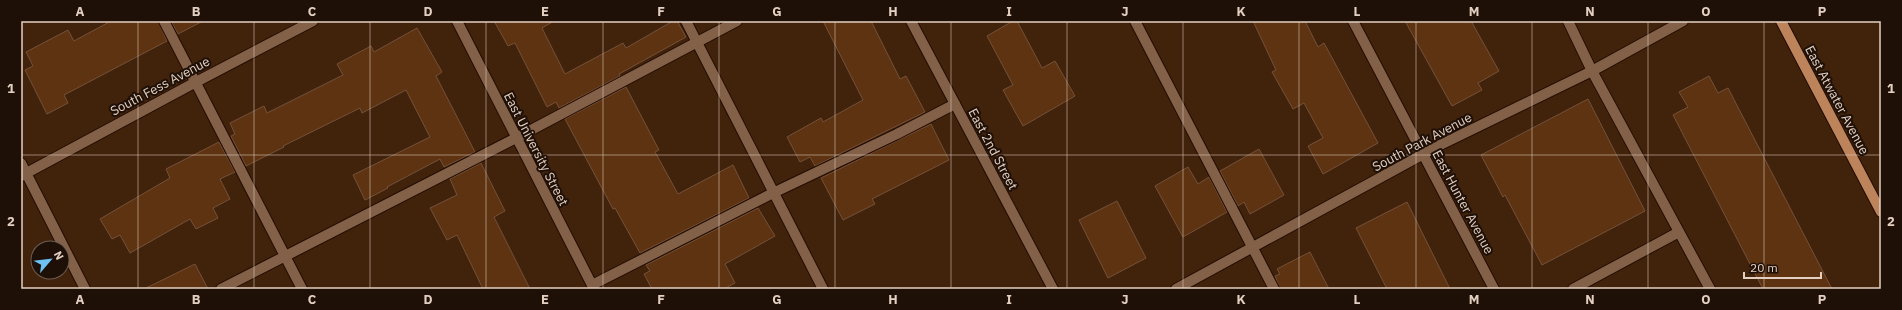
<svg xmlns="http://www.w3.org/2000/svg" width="1902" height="310" font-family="'IBM Plex Sans',sans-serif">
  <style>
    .building { fill: #5e3311; stroke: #74513a }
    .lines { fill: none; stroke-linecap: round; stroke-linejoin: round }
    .service-casing { stroke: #230d00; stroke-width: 12 }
    .minor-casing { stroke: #230d00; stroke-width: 12 }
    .tertiary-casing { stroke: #230d00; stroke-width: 12 }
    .primary-casing { stroke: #230d00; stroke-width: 12 }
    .service { stroke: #836048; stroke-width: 10 }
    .minor { stroke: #836048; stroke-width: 10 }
    .tertiary { stroke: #836048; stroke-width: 10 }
    .primary { stroke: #bd845c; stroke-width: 10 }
    .grid { fill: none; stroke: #e4d0c2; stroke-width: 1; stroke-opacity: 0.55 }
    .labels { text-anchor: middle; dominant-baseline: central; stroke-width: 4; stroke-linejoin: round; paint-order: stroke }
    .street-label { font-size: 13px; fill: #e4d0c2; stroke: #1e1007 }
    .neatline { fill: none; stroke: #e4d0c2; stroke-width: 1.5 }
    .grid-label { font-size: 13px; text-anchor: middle; font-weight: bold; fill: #e4d0c2 }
  </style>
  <rect width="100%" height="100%" fill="#41220b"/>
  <!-- building -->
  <g class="building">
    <path d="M111 21H158L167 41 64 95 68 103 47 114 25 70 33 66 26 52 68 30 74 41Z"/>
    <path d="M171 21H203L178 34Z"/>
    <path d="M494 21H554L542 28 565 74 623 43 626 48 673 21H677L686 37 619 74 620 76 559 108 556 102 547 107 515 43 508 46Z"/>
    <path d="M823 21H871L900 79 906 76 925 112 815 166 810 157 800 162 787 137 821 118 823 122 863 100Z"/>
    <path d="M1013 21H1017L1042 68 1055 61 1075 96 1023 126 1003 90 1013 85 987 36Z"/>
    <path d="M1253 21H1305L1318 47 1324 43 1378 143 1323 174 1308 146 1323 138 1304 103 1293 109 1272 72 1276 70Z"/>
    <path d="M1405 21H1471L1499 71 1478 83 1482 90 1452 106Z"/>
    <path d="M417 28 442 72 436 76 475 152 444 167 440 159 387 187 388 188 365 200 353 175 430 137 406 90 362 113 360 108 283 146 284 147 246 166 231 136 235 134 230 123 264 106 267 113 343 75 337 64 371 46 374 52Z"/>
    <path d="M1709 76 1718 93 1728 88 1832 289H1763L1673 115 1688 107 1679 92Z"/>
    <path d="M626 87 659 150 655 152 678 194 733 165 749 198 640 253 615 208 613 209 565 119Z"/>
    <path d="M1588 99 1645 211 1542 265 1505 195 1503 197 1481 155Z"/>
    <path d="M931 124 949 160 872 199 875 204 843 220 821 178Z"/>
    <path d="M219 142 235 172 220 179 230 199 213 208 218 218 196 229 190 219 130 253 120 235 112 239 100 219 170 178 166 169Z"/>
    <path d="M1259 149 1284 195 1250 214 1244 202 1238 206 1220 171Z"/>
    <path d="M481 163 505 211 494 217 530 289H483L457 235 447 240 430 208 457 195 450 179Z"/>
    <path d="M1188 167 1198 184 1209 177 1227 212 1183 237 1155 186Z"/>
    <path d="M1117 201 1146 258 1108 278 1079 220Z"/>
    <path d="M1407 202 1450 289H1387L1356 228Z"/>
    <path d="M758 208 775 236 725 264 735 283 724 289H652L644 274 650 271 646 265Z"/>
    <path d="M1310 252 1329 289H1280L1275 276 1280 274 1277 269Z"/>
    <path d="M195 264 208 289H144Z"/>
  </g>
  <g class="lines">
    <!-- service casing -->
    <g class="service-casing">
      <g id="service">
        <path d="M164 21 302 289"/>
        <path d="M686 21 823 289"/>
        <path d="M1135 21 1274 289"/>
        <path d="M1568 21 1592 71 1710 289"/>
        <path d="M592 285 773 193 897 134 955 104"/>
        <path d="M221 289 516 138 737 21"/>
        <path d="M1573 289 1679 232"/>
      </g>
    </g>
    <!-- minor casing -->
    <g class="minor-casing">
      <g id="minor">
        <path d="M457 21 594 289"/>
        <path d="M1353 21 1494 289"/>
        <path d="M21 163 85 289"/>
        <path d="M21 176 196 82 313 21"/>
        <path d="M1176 289 1440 145 1592 71 1683 21"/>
      </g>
    </g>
    <!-- tertiary casing -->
    <g class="tertiary-casing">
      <path id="tertiary" d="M911 21 1053 289"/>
    </g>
    <!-- primary casing -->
    <g class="primary-casing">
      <path id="primary" d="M1781 21 1881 212"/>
    </g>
    <!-- service -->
    <use href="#service" class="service"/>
    <!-- minor -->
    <use href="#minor" class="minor"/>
    <!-- tertiary -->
    <use href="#tertiary" class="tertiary"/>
    <!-- primary -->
    <use href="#primary" class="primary"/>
  </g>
  <!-- grid -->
  <path class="grid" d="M138 21V289M254 21V289M370 21V289M486 21V289M603 21V289M719 21V289M835 21V289M951 21V289M1067 21V289M1183 21V289M1299 21V289M1416 21V289M1532 21V289M1648 21V289M1764 21V289M21 155H1881"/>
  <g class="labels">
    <!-- street labels -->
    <g class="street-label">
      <text transform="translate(160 86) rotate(-28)">South Fess Avenue</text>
      <text transform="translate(1837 100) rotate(62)">East Atwater Avenue</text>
      <text transform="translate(1422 142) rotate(-28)">South Park Avenue</text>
      <text transform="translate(536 149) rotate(63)">East University Street</text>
      <text transform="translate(993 149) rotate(62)">East 2nd Street</text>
      <text transform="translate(1463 202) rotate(62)">East Hunter Avenue</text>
    </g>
  </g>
  <!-- border -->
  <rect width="1902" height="310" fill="none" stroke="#1e1007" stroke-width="44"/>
  <!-- north arrow -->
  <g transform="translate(50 260) rotate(62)"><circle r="19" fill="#1e1007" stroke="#6d5d52"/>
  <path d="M0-3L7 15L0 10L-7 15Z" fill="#6dc2f3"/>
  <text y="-6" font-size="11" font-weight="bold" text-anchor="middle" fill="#e4d0c2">N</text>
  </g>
  <!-- scale -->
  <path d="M1744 272v6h77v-6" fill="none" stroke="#e4d0c2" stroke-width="2"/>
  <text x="1750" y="272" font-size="12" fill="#e4d0c2" stroke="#1e1007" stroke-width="3" paint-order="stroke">20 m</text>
  <rect x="22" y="22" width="1858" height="266" class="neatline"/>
  <g class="grid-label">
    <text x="80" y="16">A</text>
    <text x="196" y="16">B</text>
    <text x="312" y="16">C</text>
    <text x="428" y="16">D</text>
    <text x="545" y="16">E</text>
    <text x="661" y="16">F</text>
    <text x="777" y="16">G</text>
    <text x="893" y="16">H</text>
    <text x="1009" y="16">I</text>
    <text x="1125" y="16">J</text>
    <text x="1241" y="16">K</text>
    <text x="1357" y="16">L</text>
    <text x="1474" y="16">M</text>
    <text x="1590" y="16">N</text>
    <text x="1706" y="16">O</text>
    <text x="1822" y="16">P</text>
    <text x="11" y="93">1</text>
    <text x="1891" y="93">1</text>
    <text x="11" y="226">2</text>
    <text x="1891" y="226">2</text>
    <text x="80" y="304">A</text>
    <text x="196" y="304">B</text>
    <text x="312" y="304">C</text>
    <text x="428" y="304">D</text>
    <text x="545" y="304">E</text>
    <text x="661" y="304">F</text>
    <text x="777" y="304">G</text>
    <text x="893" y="304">H</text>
    <text x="1009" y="304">I</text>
    <text x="1125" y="304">J</text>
    <text x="1241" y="304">K</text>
    <text x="1357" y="304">L</text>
    <text x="1474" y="304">M</text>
    <text x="1590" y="304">N</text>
    <text x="1706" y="304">O</text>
    <text x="1822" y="304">P</text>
  </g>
</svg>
